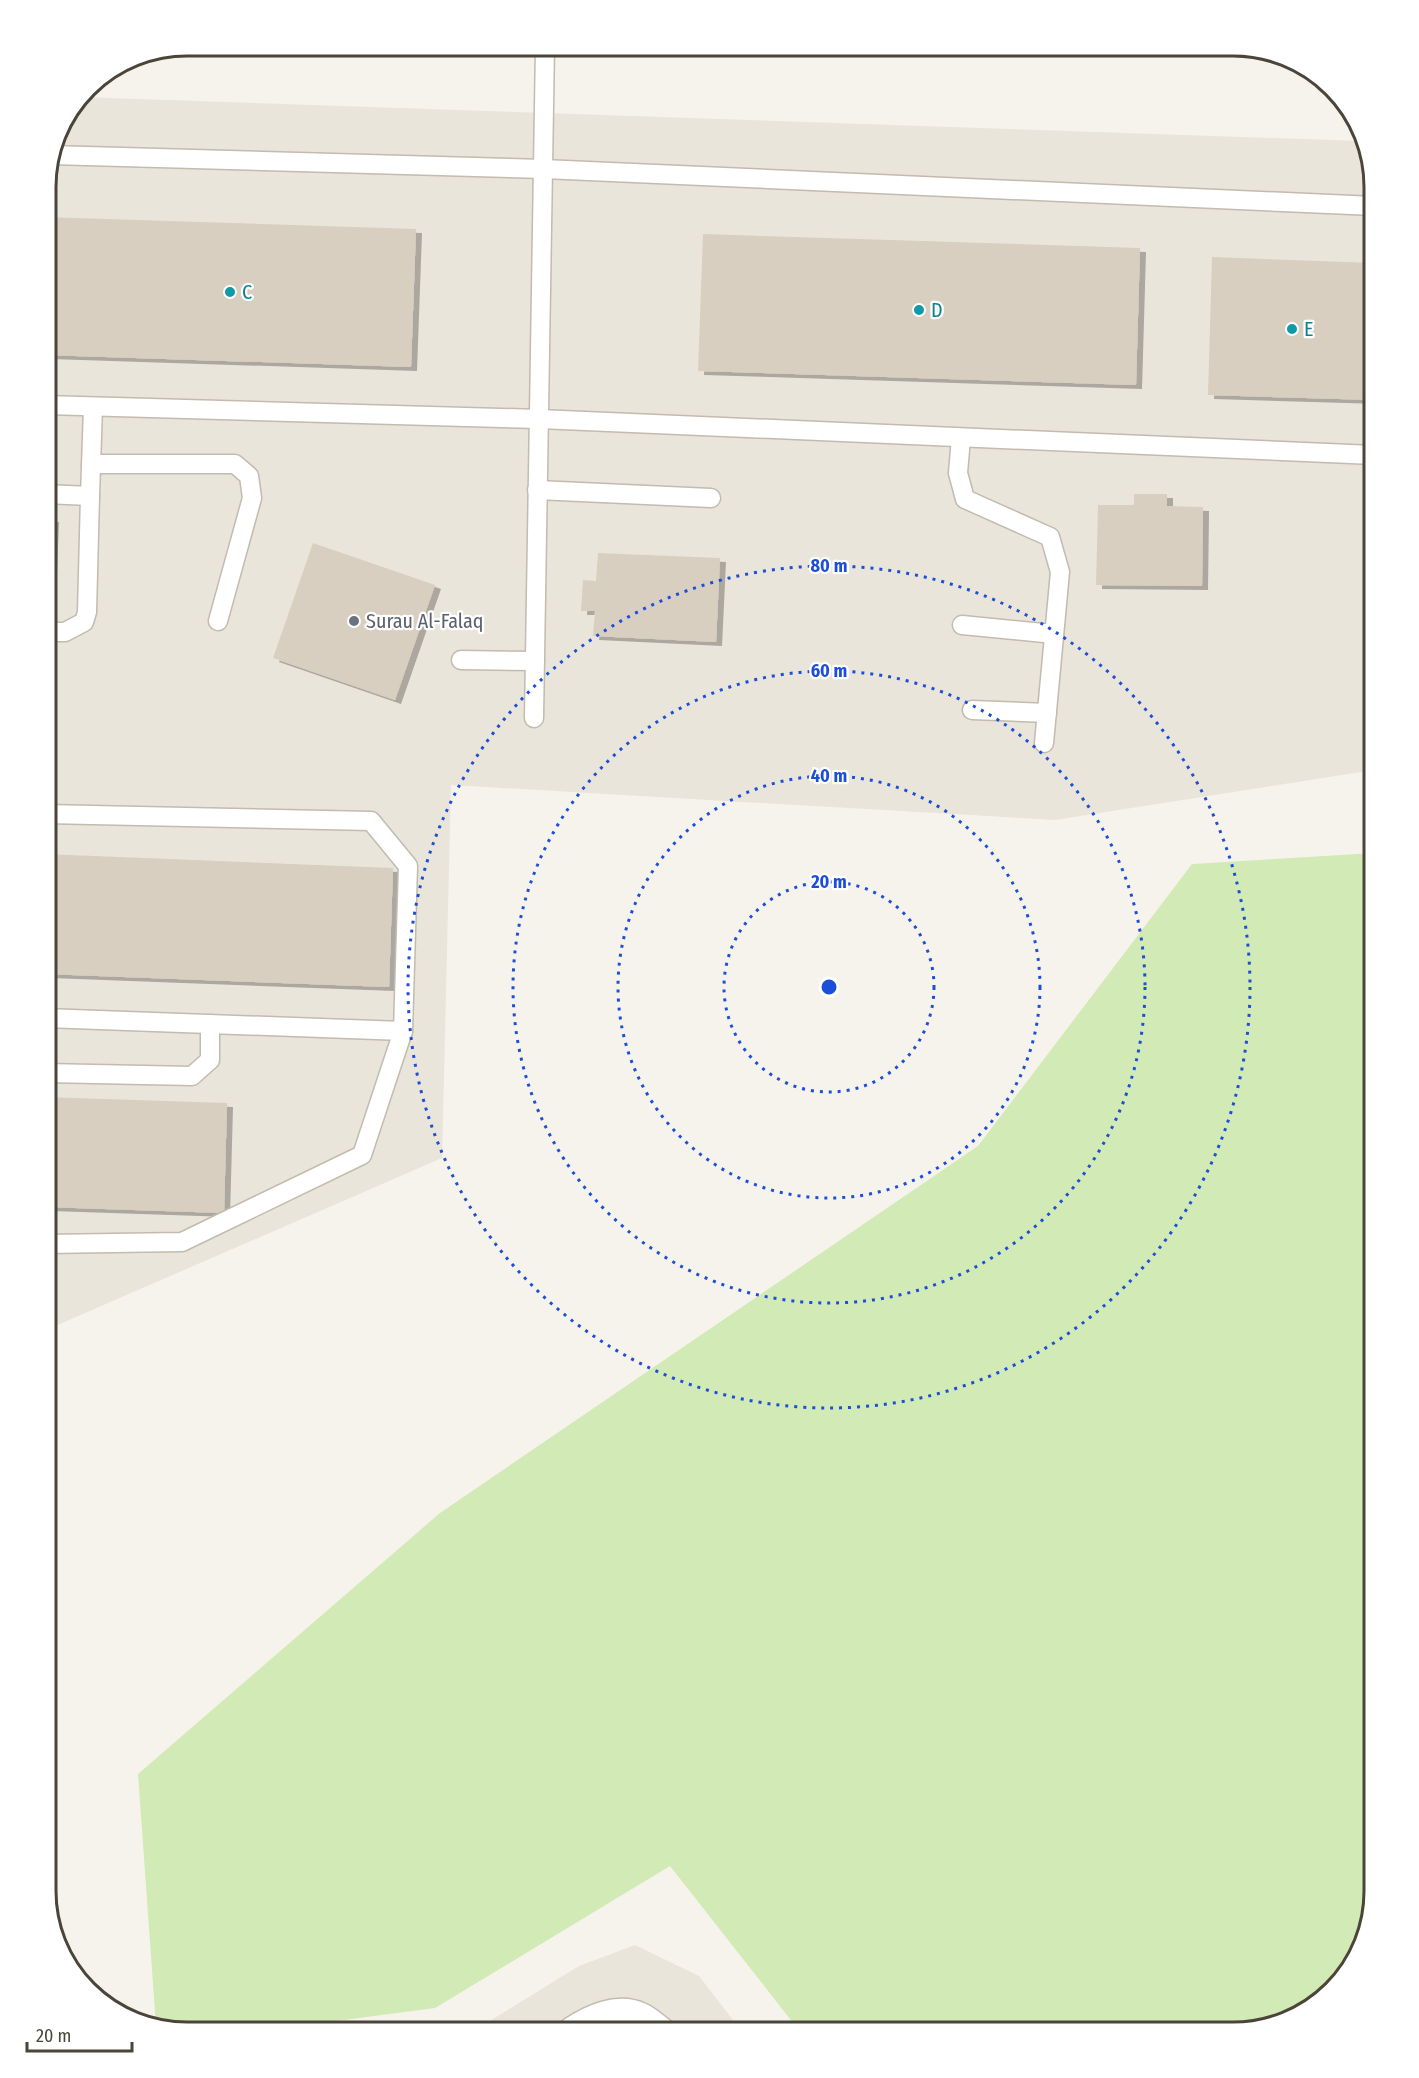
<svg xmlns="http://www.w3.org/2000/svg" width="1419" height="2078" font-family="'Fira Sans Condensed',sans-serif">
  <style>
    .residential { fill: #eae5da }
    .green { fill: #d2eab5 }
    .building { fill: #d8cfc1; filter: url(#shadow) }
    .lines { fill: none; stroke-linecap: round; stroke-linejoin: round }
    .service-casing { stroke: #c2bbae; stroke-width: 21 }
    .minor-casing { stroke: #c2bbae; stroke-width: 36 }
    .service { stroke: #fff; stroke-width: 18 }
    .minor { stroke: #fff; stroke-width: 33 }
    .ring { fill: none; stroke: #1d4ed8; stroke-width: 3; stroke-dasharray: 3 6 }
    .culture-dot { fill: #0f9aa8; stroke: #fff; stroke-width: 2 }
    .worship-dot { fill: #6b7280; stroke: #fff; stroke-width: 2 }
    .labels { text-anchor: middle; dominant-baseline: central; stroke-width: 4.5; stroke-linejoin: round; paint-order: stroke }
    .culture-label { font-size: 20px; fill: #0d838f; stroke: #fff; text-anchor: start }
    .worship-label { font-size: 20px; fill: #5b616d; stroke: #fff; text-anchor: start }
    .rim { fill: none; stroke: #4b4439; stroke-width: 3 }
    .centre { fill: #1d4ed8; stroke: #fff; stroke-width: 3 }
    .ring-label { font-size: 18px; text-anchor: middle; font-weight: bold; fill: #1d4ed8; stroke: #fff; stroke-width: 4.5; stroke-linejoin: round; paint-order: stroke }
  </style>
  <defs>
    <filter id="shadow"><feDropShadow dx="6" dy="4" stdDeviation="0" flood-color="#0004"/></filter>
  </defs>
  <rect width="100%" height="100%" fill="#f6f3ec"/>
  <!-- residential -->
  <g class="residential">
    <path d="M79 97 1362 141 1374 186V770L1055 820 451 785 442 1158 46 1330 45 1333V177L56 132Z"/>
    <path d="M635 1945 699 1976 743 2033H470L579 1966Z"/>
  </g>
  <!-- green -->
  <path class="green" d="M1374 853V1892L1355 1963 1303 2014 1233 2033H801L670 1866 435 2008 245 2033H177L156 2026 138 1774 440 1513 978 1146 1192 864Z"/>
  <!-- building -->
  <g class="building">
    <path d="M45 217 416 229 411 367 45 355Z"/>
    <path d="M703 234 1140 248 1136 385 698 371Z"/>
    <path d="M1212 257 1374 263V400L1208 395Z"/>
    <path d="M1134 494H1167V506L1203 507 1202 586 1096 585 1098 505H1134Z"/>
    <path d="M45 518H53L49 622H45Z"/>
    <path d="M313 543 435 585 395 700 273 658Z"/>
    <path d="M598 553 720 558 716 642 593 636 595 611H581L583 580 596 581Z"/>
    <path d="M45 854 393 868 389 987 45 974Z"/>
    <path d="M45 1097 227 1103 224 1213 45 1207Z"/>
  </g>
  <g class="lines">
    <!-- service casing -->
    <g class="service-casing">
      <g id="service">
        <path d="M51 155 543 169 1374 206"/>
        <path d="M45 405 539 419 1374 455"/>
        <path d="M961 438 958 473 965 499 1050 537 1060 572 1044 743"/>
        <path d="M91 464H235L249 476 252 498 218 621"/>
        <path d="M537 490 711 498"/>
        <path d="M45 494 90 496 93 407"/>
        <path d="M962 625 1054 634"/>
        <path d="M45 632H65L84 622 87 612 90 496"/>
        <path d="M461 660 535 661"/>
        <path d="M972 710 1047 713"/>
        <path d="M534 718 545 45"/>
        <path d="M45 1018 403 1031"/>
        <path d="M45 1073 192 1076 210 1060V1024"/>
        <path d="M45 1244 182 1242 362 1155 403 1031 408 866 371 821 45 814"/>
      </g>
    </g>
    <!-- minor casing -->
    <g class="minor-casing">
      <path id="minor" d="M574 2033C592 2021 618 2009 639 2019 646 2022 652 2028 659 2033"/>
    </g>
    <!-- service -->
    <use href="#service" class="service"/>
    <!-- minor -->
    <use href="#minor" class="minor"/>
  </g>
  <!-- distance rings -->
  <g class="ring">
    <circle cx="829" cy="987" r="105"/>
    <circle cx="829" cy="987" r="211"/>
    <circle cx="829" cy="987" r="316"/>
    <circle cx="829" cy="987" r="421"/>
  </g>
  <!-- markers -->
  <g class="culture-dot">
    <circle cx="230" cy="292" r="6"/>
    <circle cx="919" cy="310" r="6"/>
    <circle cx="1292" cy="329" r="6"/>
  </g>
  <circle class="worship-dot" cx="354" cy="621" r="6"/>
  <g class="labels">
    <!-- culture labels -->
    <g class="culture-label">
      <text x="242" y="292">C</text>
      <text x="931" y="310">D</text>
      <text x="1304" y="329">E</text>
    </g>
    <!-- worship labels -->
    <g class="worship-label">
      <text x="366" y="621">Surau Al-Falaq</text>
    </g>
  </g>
  <!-- crop -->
  <path d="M0 0H1419V2078H0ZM187 56H1233A131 131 0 0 1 1364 187V1891A131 131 0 0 1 1233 2022H187A131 131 0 0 1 56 1891V187A131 131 0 0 1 187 56Z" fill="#fff" fill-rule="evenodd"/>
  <path class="rim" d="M187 56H1233A131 131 0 0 1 1364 187V1891A131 131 0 0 1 1233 2022H187A131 131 0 0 1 56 1891V187A131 131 0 0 1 187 56Z"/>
  <circle cx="829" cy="987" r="9" class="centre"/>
  <g class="ring-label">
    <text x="829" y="572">80 m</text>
    <text x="829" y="677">60 m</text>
    <text x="829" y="782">40 m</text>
    <text x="829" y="888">20 m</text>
  </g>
  <!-- scale -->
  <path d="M27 2042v9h105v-9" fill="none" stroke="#4b4439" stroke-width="3"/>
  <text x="36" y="2042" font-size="18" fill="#4b4439" stroke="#ffffff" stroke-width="4.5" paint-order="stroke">20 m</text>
</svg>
